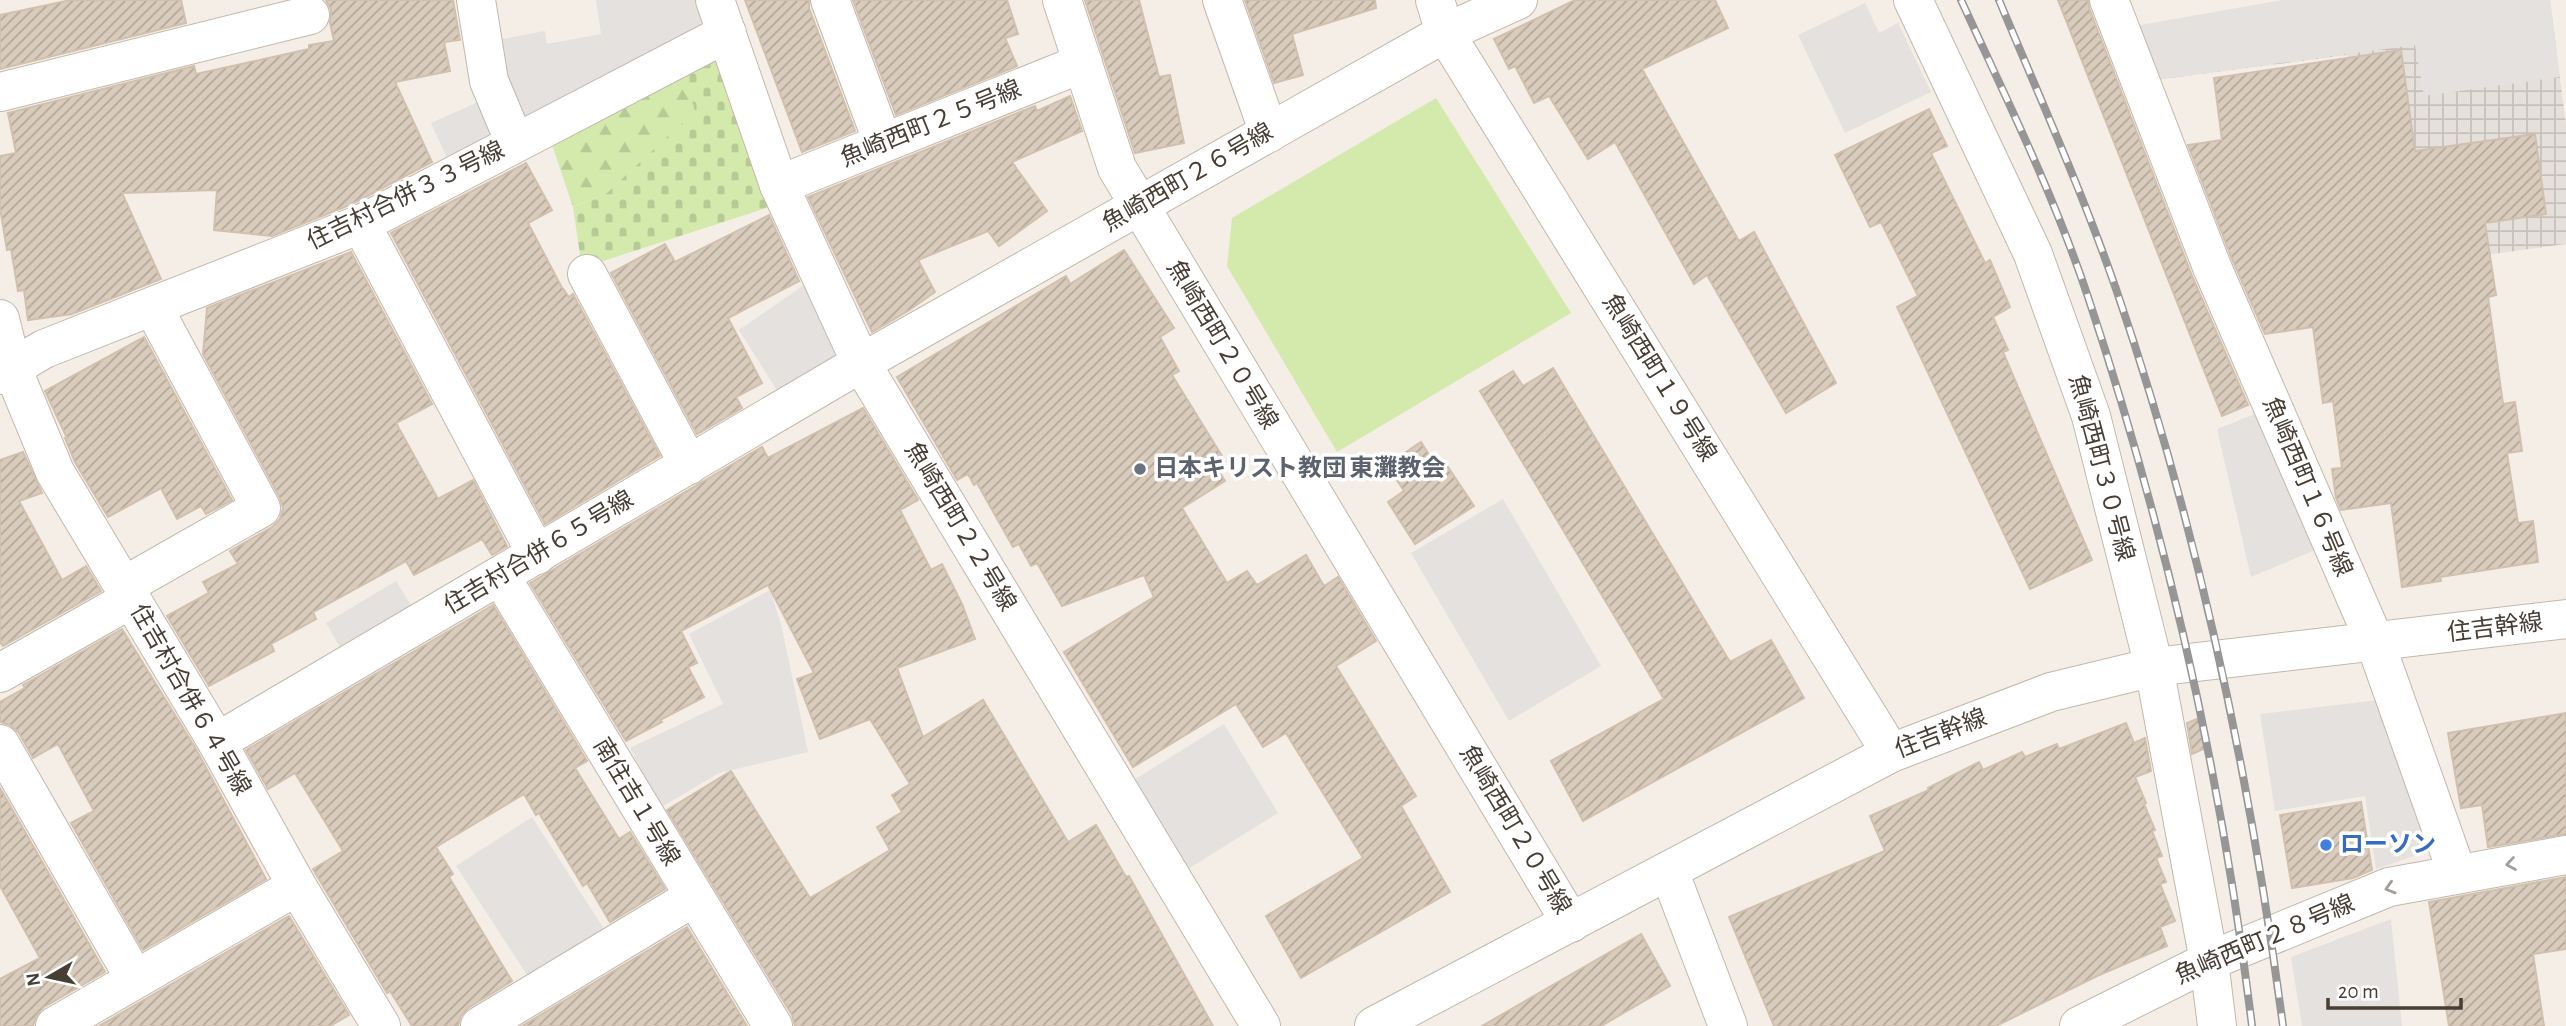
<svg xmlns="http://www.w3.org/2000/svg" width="2566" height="1026" font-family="'Alegreya Sans','Noto Sans JP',sans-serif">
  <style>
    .industrial { fill: url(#industrial-grid) }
    .green { fill: #d3eaac }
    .forest { fill: url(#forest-firs) }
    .cemetery { fill: url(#cemetery-stones) }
    .parking { fill: #e4e1de }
    .building { fill: url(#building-hatch); stroke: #d1c0ad; stroke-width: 2 }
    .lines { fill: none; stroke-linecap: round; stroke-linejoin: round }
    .minor-casing { stroke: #c3b8ab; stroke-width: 40 }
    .minor { stroke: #fff; stroke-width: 38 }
    .rail-casing { stroke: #969696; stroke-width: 8 }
    .rail { stroke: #fff; stroke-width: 5; stroke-dasharray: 16; stroke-linecap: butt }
    .oneway { stroke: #a39e9a }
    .worship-dot { fill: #6b7280; stroke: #fff; stroke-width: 2.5 }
    .shop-dot { fill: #3f7fe0; stroke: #fff; stroke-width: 2.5 }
    .labels { text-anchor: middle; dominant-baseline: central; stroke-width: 7; stroke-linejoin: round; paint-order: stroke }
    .street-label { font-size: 24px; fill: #473e35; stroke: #fff }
    .worship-label { font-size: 24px; font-weight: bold; fill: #5b616d; stroke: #fff; text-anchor: start }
    .shop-label { font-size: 24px; font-weight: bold; fill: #366cbe; stroke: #fff; text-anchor: start }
  </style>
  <defs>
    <pattern id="industrial-grid" width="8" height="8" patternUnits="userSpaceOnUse" patternTransform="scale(1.75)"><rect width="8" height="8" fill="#e6e0db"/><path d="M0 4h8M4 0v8" fill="none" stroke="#c7c1bd"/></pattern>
    <pattern id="forest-firs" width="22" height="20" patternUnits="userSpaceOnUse" patternTransform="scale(1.75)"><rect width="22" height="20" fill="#d3eaac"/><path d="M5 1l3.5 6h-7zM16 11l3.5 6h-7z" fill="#b6ca95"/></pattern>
    <pattern id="cemetery-stones" width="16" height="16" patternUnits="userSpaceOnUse" patternTransform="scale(1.75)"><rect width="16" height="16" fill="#d3eaac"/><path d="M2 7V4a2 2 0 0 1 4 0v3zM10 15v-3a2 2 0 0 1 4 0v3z" fill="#b6ca95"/></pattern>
    <pattern id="building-hatch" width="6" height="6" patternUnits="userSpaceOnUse" patternTransform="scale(1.75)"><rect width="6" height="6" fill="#d9ccbd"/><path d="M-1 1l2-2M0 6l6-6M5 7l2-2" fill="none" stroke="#b2a79a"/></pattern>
  </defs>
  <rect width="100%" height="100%" fill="#f4eee6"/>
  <!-- industrial -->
  <path class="industrial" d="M2282 0H2550L2566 125V244L2376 270 2347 55 2155 80Z"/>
  <!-- green -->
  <path class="green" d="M1436 98 1571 313 1337 452 1227 266 1232 218Z"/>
  <!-- forest -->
  <path class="forest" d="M684 71 696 111 607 193 573 207 551 142Z"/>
  <!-- cemetery -->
  <path class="cemetery" d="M715 52 769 207 582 268 573 207 607 193 695 111 684 71Z"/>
  <!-- parking -->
  <g class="parking">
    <path d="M596 0H701L706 13 698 29 518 124 498 40 545 31 547 44 601 34Z"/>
    <path d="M2282 0H2550L2560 77 2424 96 2415 45 2155 80 2135 26Z"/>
    <path d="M1865 3 1879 33 1898 23 1931 92 1845 133 1798 35Z"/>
    <path d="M485 99 500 133 447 158 431 123Z"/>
    <path d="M807 283 843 352 778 392 739 330Z"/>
    <path d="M2265 410 2320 548 2251 577 2217 429Z"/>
    <path d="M1503 499 1601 666 1509 721 1411 553Z"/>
    <path d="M396 581 414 610 343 652 326 623Z"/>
    <path d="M770 590 781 624 808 752 719 773 660 808 630 748 723 704 689 634Z"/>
    <path d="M2378 700 2429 851 2376 869 2365 796 2275 811 2260 714Z"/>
    <path d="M1224 724 1278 813 1183 872 1129 783Z"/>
    <path d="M532 817 604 929 529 978 456 866Z"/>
    <path d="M2391 919 2402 1026H2302L2291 957Z"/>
  </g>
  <!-- building -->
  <g class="building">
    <path d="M71 0H181L186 23 0 69V15Z"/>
    <path d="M326 0H453L460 40 444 42 450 71 395 82 432 162 352 204 272 236 214 230 217 190 122 193 161 279 72 314 28 320 24 290 18 291 11 249 7 250 0 208V156L16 153 8 113 194 66 196 74 309 49V45L334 41 330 23 331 10Z"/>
    <path d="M745 0H809V8L855 131 802 152Z"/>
    <path d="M853 0H1007L1018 34 1005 38 1017 66 896 115Z"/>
    <path d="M1085 0H1139L1159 77 1170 75 1184 143 1135 153Z"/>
    <path d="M1245 0H1375L1376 8 1292 34 1303 75 1274 83Z"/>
    <path d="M1575 0H1715L1728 28 1642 69 1739 241 1754 232 1836 383 1786 413 1707 275 1694 284 1615 142 1588 159 1549 96 1534 103 1515 66 1509 69 1494 39Z"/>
    <path d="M2058 0H2088L2089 8 2192 276 2248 405 2222 416Z"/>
    <path d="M2401 50 2415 151 2535 134 2546 214 2485 223 2496 295 2488 297 2503 404 2515 402 2522 451 2507 453 2518 523 2533 521 2538 562 2440 577 2441 581 2402 587 2391 503 2341 510 2336 498 2332 469 2342 468 2333 401 2323 403 2313 327 2265 334 2232 259 2188 145 2222 140 2214 78Z"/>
    <path d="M1070 96 1082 131 1012 162 1047 211 999 246 988 231 918 260 935 292 908 311 872 332 808 197 1035 106 1037 111Z"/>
    <path d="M1929 109 1947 146 1931 153 1985 263 1990 260 2010 307 1993 317 2008 350 2003 352 2092 560 2030 589 1897 307 1918 296 1881 222 1870 227 1835 155Z"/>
    <path d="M526 163 552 210 528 223 561 286 569 297 573 294 660 456 545 524 391 233Z"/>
    <path d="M769 215 799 281 728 318 762 383 736 397 742 408 697 434 611 273 665 244 675 262Z"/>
    <path d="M1124 250 1174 328 1160 337 1179 371 1172 375 1222 456 1213 462 1225 481 1182 508 1227 583 1247 571 1257 585 1306 555 1324 586 1338 577 1376 641 1336 666 1416 796 1401 806 1450 892 1301 978 1266 916 1363 858 1286 733 1263 747 1236 704 1133 767 1064 652 1154 597 1144 575 1062 606 1037 563 1031 566 1019 544 1013 547 977 483 974 485 968 474 957 480 897 377 1066 276 1070 284Z"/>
    <path d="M351 252 432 404 396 423 438 499 473 480 507 546 492 555 482 539 414 575 406 561 313 612 316 619 271 644 274 651 209 686 167 616 209 593 203 582 238 564 230 551 272 527 280 519 283 508 280 498 203 354 207 308Z"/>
    <path d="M144 337 232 500 206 514 201 506 177 519 161 488 108 517 75 462 65 438H67L45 391Z"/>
    <path d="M1553 368 1730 662 1771 640 1804 698 1583 821 1551 761 1664 699 1480 391 1513 371 1523 386Z"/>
    <path d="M863 408 918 500 900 510 931 570 942 564 962 604 975 639 897 668 923 737 983 700 1068 842 1096 825 1126 877 1129 876 1213 1026H795L792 1015 667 810 731 771 810 898 890 850 877 827 902 812 892 795 910 784 870 719 820 739 797 679 814 673 768 585 681 631 697 663 688 667 704 697 660 720 662 722 626 741 530 583 762 447 768 458Z"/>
    <path d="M1421 442 1438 469 1446 464 1474 506 1415 544 1388 502 1404 491 1387 465Z"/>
    <path d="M23 452 42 493 19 501 62 580 86 566 101 591 3 646 0 642V460Z"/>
    <path d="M493 605 587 761 575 768 619 839 630 832 665 889 610 922 587 883 583 886 539 813 536 815 524 794 436 847 453 874 449 877 512 981 468 1008 461 1016 458 1026H412L390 991 387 993 313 869 343 851 295 773 268 789 246 750Z"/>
    <path d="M122 629 196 749 266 879 143 950 71 823 94 811 58 744 33 758 19 733 10 725 0 722V702L25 688 23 685Z"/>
    <path d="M2566 713V834L2488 847 2482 805 2461 808 2448 733Z"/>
    <path d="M2199 718 2210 746 2192 754 2187 723Z"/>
    <path d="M2126 723 2134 743 2145 738 2151 771 2135 777 2146 803 2144 804 2155 830 2152 831 2162 856 2156 858 2166 882 2160 884 2175 921 2160 927 2167 946 2097 976 1996 1026H1774L1729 917 1885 851 1870 816 1929 790 1928 788 1979 762 1983 770 2022 752 2025 757 2057 744 2059 749Z"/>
    <path d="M0 788 105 972 44 1007 36 1016 33 1026H0V979L40 958 0 886Z"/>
    <path d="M2361 802 2372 870 2353 878 2292 888 2280 815Z"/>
    <path d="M2566 877V949L2533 954 2544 1026H2449L2429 902Z"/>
    <path d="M289 916 349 1015 330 1026H99Z"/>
    <path d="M687 927 747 1026H522Z"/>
    <path d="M1641 934 1670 986 1601 1026H1482Z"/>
  </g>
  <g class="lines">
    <!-- minor casing -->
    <g class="minor-casing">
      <g id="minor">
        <path d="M476 0 489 81 515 143"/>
        <path d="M715 0 779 185 861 363 1261 1026"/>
        <path d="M830 0 883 143"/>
        <path d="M1062 0 1117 168 1571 923"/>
        <path d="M1222 0 1269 133"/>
        <path d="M1435 0 1445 33 1891 753"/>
        <path d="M1913 0 2033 254 2091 416 2154 667 2209 961 2217 1026"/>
        <path d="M2109 0 2212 267 2375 642 2457 873"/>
        <path d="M0 92 310 15"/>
        <path d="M779 185 1083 63"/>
        <path d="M361 224 537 555"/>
        <path d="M587 274 689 465"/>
        <path d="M0 319 12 368 55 472 217 742 297 886 381 1026"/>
        <path d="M0 375 44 349 361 224 727 33"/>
        <path d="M501 577 773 1026"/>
        <path d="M124 586 261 508 153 307"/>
        <path d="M0 673 131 599"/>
        <path d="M217 742 861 363 1445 33 1518 0"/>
        <path d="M0 744 135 979"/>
        <path d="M1669 871 1728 1026"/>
        <path d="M55 1026 297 886"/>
        <path d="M480 1026 694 897"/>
        <path d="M1374 1026 1891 753 2051 692 2154 667 2566 619"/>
        <path d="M2079 1026 2209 961 2389 887 2566 855"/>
      </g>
    </g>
    <!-- minor -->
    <use href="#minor" class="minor"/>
    <!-- rail casing -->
    <g class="rail-casing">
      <g id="rail">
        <path d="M1961 0C2006 98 2054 195 2088 297 2167 534 2222 779 2252 1026"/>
        <path d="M1999 0C2039 96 2082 191 2116 289 2198 527 2250 776 2283 1026"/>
      </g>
    </g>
    <!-- rail -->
    <use href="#rail" class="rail"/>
  </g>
  <!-- one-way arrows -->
  <defs><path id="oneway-chevron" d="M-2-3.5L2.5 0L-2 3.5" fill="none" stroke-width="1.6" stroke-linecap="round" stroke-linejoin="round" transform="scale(1.75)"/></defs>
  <g class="oneway">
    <use href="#oneway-chevron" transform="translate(2511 864) rotate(171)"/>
    <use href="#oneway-chevron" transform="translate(2390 888) rotate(163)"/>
  </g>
  <!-- markers -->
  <circle class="worship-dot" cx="1140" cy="469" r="7"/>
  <circle class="shop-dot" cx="2326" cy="845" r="7"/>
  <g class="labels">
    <!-- street labels -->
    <g class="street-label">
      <text transform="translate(931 124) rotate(-22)">魚崎西町２５号線</text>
      <text transform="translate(1188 178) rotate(-30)">魚崎西町２６号線</text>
      <text transform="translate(406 196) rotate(-26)">住吉村合併３３号線</text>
      <text transform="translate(1222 345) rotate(59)">魚崎西町２０号線</text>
      <text transform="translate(1659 378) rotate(58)">魚崎西町１９号線</text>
      <text transform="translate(2101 468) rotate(75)">魚崎西町３０号線</text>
      <text transform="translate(2307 487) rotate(67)">魚崎西町１６号線</text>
      <text transform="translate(960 527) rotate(59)">魚崎西町２２号線</text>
      <text transform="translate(539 553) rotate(-31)">住吉村合併６５号線</text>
      <text transform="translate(2495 628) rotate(-7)">住吉幹線</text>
      <text transform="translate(190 700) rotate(60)">住吉村合併６４号線</text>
      <text transform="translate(1941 734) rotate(-21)">住吉幹線</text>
      <text transform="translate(636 802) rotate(59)">南住吉１号線</text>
      <text transform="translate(1515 830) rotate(59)">魚崎西町２０号線</text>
      <text transform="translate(2265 940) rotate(-23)">魚崎西町２８号線</text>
    </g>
    <!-- worship labels -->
    <g class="worship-label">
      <text x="1154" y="469">日本キリスト教団 東灘教会</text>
    </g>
    <!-- shop labels -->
    <g class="shop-label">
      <text x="2340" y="845">ローソン</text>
    </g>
  </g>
  <!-- north arrow -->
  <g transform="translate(49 977) rotate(261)" stroke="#ffffff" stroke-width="5" paint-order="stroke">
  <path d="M0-5L12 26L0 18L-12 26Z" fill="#473e35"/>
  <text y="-10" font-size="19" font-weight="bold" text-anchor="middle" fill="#473e35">N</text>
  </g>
  <!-- scale -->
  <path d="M2328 998v10h133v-10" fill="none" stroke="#473e35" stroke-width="3.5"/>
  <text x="2338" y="998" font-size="21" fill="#473e35" stroke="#ffffff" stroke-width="5" paint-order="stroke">20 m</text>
</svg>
